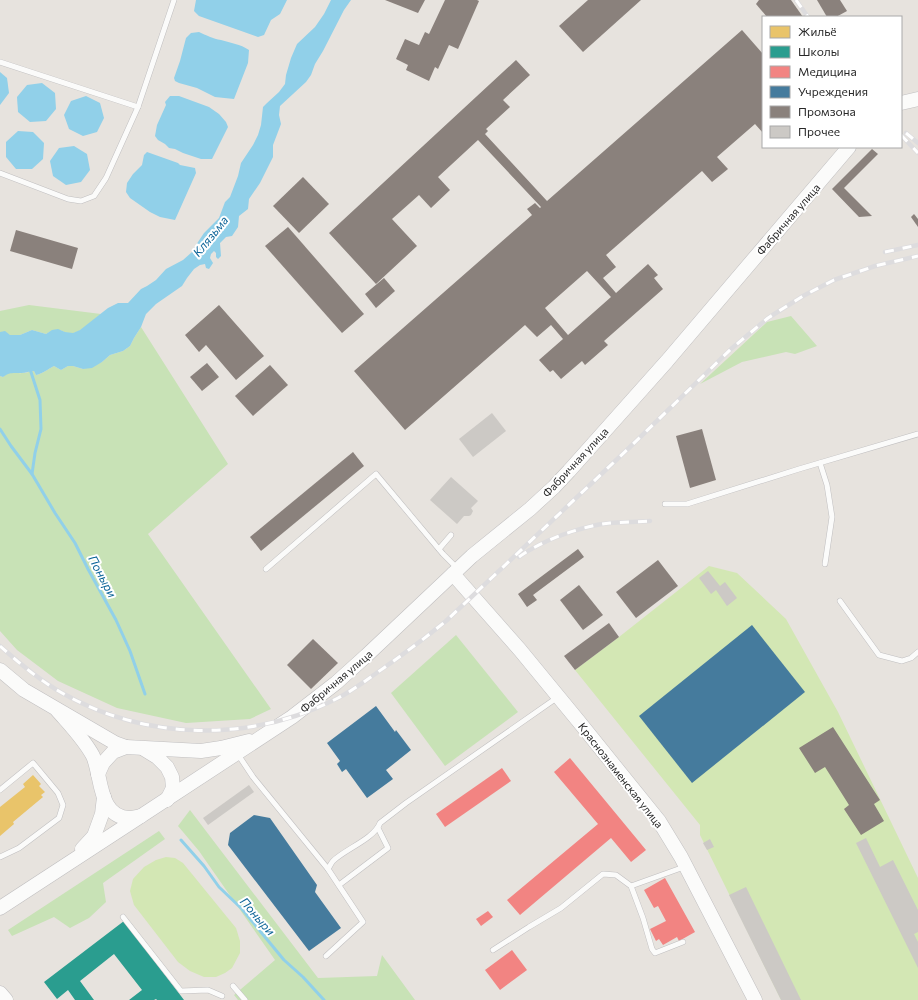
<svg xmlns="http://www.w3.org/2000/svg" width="918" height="1000" font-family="Commissioner,sans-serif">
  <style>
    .green { fill: #c8e2b6 }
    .pitch { fill: #d3e7b4 }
    .water { fill: #91d0e9 }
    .homes { fill: #e9c46a }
    .schools { fill: #2a9d8f }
    .health { fill: #f28482 }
    .public { fill: #457b9d }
    .industry { fill: #8a817c; fill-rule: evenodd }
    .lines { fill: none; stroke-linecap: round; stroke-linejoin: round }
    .stream { stroke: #91d0e9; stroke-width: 3 }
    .building { fill: #ccc9c5 }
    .lane-casing { stroke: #c0bfc0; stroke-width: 6 }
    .secondary-casing { stroke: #c0bfc0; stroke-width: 15 }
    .lane { stroke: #fbfbfa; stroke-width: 5 }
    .secondary { stroke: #fbfbfa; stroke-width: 14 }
    .rail-casing { stroke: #dddcde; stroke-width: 4.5 }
    .rail { stroke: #fff; stroke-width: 3; stroke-dasharray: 9; stroke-linecap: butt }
    .labels { text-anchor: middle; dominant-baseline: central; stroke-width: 4; stroke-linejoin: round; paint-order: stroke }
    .street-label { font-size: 11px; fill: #282828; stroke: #fff }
    .water-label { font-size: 12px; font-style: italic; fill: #0d6598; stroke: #fff }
  </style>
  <rect width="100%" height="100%" fill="#e7e3de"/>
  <!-- green -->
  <g class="green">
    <path d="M29 305 101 314C94 320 82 331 74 333 61 335 61 324 46 334L32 330 20 335 15 336 10 335 0 332V311Z"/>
    <path d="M791 316 817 346 795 354 786 352 742 362 700 384 767 322Z"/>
    <path d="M141 327 228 464 148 534 271 709 250 719 186 723 117 708 58 681 17 650 0 631V376L3 377C12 369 14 374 23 373 27 373 30 371 34 371L36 375C42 374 48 369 54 366L61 370 68 366H73L83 369 102 362 110 355 123 351 130 346 134 338Z"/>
    <path d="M456 635 518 712 445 766 391 693Z"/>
    <path d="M190 810 318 978 377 976 382 955 415 1000H238L234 995 275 960 199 851 178 826Z"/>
    <path d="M159 831 165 839 103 883 106 902 89 918 70 928 54 917 12 936 8 930Z"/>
  </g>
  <!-- pitch -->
  <g class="pitch">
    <path d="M709 566 737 573 786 619 838 712 918 878V1000H781L700 835V825L575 670 619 637Z"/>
    <path d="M166 857 175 858 183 863 236 928 240 941V953L232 968 225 973 216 977H204L190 971 178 962 134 905 130 891 133 879 144 867 156 860Z"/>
  </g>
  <!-- water -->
  <g class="water">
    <path d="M196 0H287L280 14 271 20 264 35 258 37 199 16 194 11Z"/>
    <path d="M331 0H351L344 10 323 51 315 64 311 75 306 82 280 106 279 115 281 124 273 145V157L260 183 249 199 248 209 239 216 238 227 232 236 226 237 220 243 221 256 218 259 216 257V253L214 251 211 254 210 258 213 263 209 269 206 268 205 264 200 265 194 269 187 278 182 286 156 304 146 314 141 327 134 338 130 346 123 351 110 355 102 362 92 368 83 369 73 366H68L61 370 54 366C48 369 42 374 36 375L34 371C30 371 26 373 21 373 13 373 9 372 3 377L0 376V332L5 331 10 335H20L32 330 46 334 52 330 58 329 65 332 73 333 80 330 108 308 118 303H128L141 289 147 286 156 280 166 269 183 260 192 252 198 242 204 233 219 218 225 202 230 197 238 176 241 163 253 145 258 135 261 125 263 107 267 103 279 92 285 84 286 75 291 58 297 44 315 27 324 14Z"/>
    <path d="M199 32C206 35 213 39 221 40 231 43 240 44 249 50L248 63 234 99 215 97 197 88 179 83 175 81 174 78 180 61 186 38 191 33Z"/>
    <path d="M0 72 7 78 9 93 0 105Z"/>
    <path d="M42 83 55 93 56 109 46 121 30 122 18 112 17 97 27 85Z"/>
    <path d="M86 96 100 103 104 118 97 132 83 136 69 129 64 115 71 101Z"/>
    <path d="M170 96H179L209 107 219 114 226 122 228 127 212 159H201L183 153 175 149 169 148 165 144 158 140 155 136 157 125 166 105 165 102Z"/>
    <path d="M18 131 33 132 44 143 43 159 32 169H16L6 157V142Z"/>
    <path d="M74 146 87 154 90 170 81 182 66 185 53 176 50 161 59 148Z"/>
    <path d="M147 152 178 163 180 165 195 168 196 173 175 220 160 217 150 212 130 198 126 192 127 183 133 174 142 165 144 155Z"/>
  </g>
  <!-- homes -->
  <path class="homes" d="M33 775 41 784 39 786 45 792 41 795 43 797 13 822 14 824 0 836V807L25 787 23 784Z"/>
  <!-- schools -->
  <path class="schools" d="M124 921 184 1000H157L156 999 154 1000H129L142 990 114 954 80 981 94 1000H75L68 990 57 999 44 982Z"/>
  <!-- health -->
  <g class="health">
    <path d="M570 758 646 850 631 862 611 838 520 915 507 900 598 824 554 772Z"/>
    <path d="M502 768 511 781 445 827 436 814Z"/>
    <path d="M665 878 695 932 679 941 677 937 663 945 659 939 656 941 650 929 666 921 658 906 654 908 644 890Z"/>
    <path d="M488 911 493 917 481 926 476 919Z"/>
    <path d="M512 950 527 970 500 990 485 970Z"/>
  </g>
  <!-- public -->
  <g class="public">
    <path d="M752 625 805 692 692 783 639 716Z"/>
    <path d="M376 706 395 732 396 730 411 750 386 770 393 779 367 798 346 769 342 772 337 764 340 761 327 743Z"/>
    <path d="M254 815 270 818 317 885 315 892 341 928 309 951 228 845 230 833Z"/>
  </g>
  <!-- industry -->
  <g class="industry">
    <path d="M385 0H425L418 13Z"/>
    <path d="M445 0H477L479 1 458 49 449 45 438 69 435 67 429 81 406 70 408 65 396 59 405 39 419 45 425 32 429 34Z"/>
    <path d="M588 0H641L583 52 559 26Z"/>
    <path d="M759 0H791L803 17H767L756 4Z"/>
    <path d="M817 0H840L847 11 836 17H827Z"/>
    <path d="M742 30 763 54V133L755 124 717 157 728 169 712 182 702 171 606 255 616 267 603 278 616 293 648 264 658 275 654 278 663 289 604 341 608 345 585 365 582 361 561 379 553 370 550 372 539 360 563 339 551 325 537 337 525 325 405 430 354 371 532 215 527 209 535 203 540 208 541 207 478 140 438 177 450 190 431 208 419 195 392 219 417 246 376 284 329 233 516 60 530 75 503 100 510 107 486 129 488 131 485 134 547 201ZM587 271 611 297 568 335 545 308Z"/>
    <path d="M872 149 878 154 844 188 872 216 859 217 832 189Z"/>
    <path d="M303 177 329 204 299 233 273 206Z"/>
    <path d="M914 214 918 219V227L911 217Z"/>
    <path d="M288 227 364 314 342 333 265 246Z"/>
    <path d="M16 230 78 248 72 269 10 251Z"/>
    <path d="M384 278 395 291 376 308 365 294Z"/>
    <path d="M219 305 264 356 236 380 206 345 199 352 185 335Z"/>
    <path d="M207 363 219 377 202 391 190 377Z"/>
    <path d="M270 365 288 385 253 416 235 396Z"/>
    <path d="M702 429 716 480 690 488 676 436Z"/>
    <path d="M353 452 364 466 261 551 250 537Z"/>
    <path d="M578 549 584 557 533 595 537 600 527 607 518 594Z"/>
    <path d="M658 560 678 586 636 618 616 592Z"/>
    <path d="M579 585 603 615 583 630 560 600Z"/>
    <path d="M609 623 619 637 575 670 564 656Z"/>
    <path d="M313 639 338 663 311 689 287 665Z"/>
    <path d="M833 727 880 800 874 804 884 821 861 835 844 809 849 805 825 767 815 773 799 748Z"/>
  </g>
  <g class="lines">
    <!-- stream -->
    <g class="stream">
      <path d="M30 369 40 400 41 429 35 453 32 474 55 513 75 543 88 569 116 620 130 651 145 694"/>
      <path d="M0 429 11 446 32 474"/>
      <path d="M181 840 204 866 219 887 242 909 284 960 303 977 324 1000"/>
    </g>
  </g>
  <!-- building -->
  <g class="building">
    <path d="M492 413 506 431 473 457 459 439Z"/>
    <path d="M451 477 478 501 471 508 473 511 471 515 469 516H464L457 524 430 500Z"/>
    <path d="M708 571 720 586 725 582 737 598 727 606 716 590 711 594 699 578Z"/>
    <path d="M249 785 254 792 208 825 203 818Z"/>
    <path d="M866 838 880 867 893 860 918 910V932L914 934 918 942V968L856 843Z"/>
    <path d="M710 839 714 847 707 850 703 843Z"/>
    <path d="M746 887 801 1000H781L729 895Z"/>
  </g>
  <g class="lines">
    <!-- lane casing -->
    <g class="lane-casing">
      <g id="lane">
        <path d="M0 62 138 107"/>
        <path d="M0 173 68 199 81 201 94 196 106 178 138 107 174 0"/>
        <path d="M820 463 827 485 832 517 825 564"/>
        <path d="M665 504H687L799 469 918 434"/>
        <path d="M439 549 451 535"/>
        <path d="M266 569 376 474 443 554 457 568"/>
        <path d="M840 601 879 655 902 661 911 658 918 652"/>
        <path d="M237 753 253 777 328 869"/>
        <path d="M0 790 33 763 58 793 63 805 59 818 19 848 0 857"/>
        <path d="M339 885 388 848 378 828"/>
        <path d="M631 886 684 867"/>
        <path d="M123 917 181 991 208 990 222 996"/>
        <path d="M493 950 529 927 561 908 603 874 616 875 631 886 643 918 652 949 655 953 683 942"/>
        <path d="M326 956 363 922 328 869C330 866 331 863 333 861 345 849 374 839 380 823L406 803 558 697"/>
        <path d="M233 986 245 1000"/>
      </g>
    </g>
    <!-- secondary casing -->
    <g class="secondary-casing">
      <g id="secondary">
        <path d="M901 103 918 99"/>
        <path d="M453 574 520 650 580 723 659 821 681 857 755 1000"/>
        <path d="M0 670 24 690 115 743 126 747"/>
        <path d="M57 710C70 725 84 739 93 756 102 776 98 817 129 818 133 818 137 817 141 816"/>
        <path d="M144 749 157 757 167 767 172 777 173 788 167 800"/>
        <path d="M98 774 103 763 113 752 126 747 201 751 221 748 249 741"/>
        <path d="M82 849 94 836 102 814 104 797"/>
        <path d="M0 908 141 816 292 717 336 683 366 656 472 556 530 509 554 487 569 471 667 361 849 147"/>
        <path d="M0 993 6 1000"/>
      </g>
    </g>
    <!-- lane -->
    <use href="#lane" class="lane"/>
    <!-- secondary -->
    <use href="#secondary" class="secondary"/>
    <!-- rail casing -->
    <g class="rail-casing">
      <g id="rail">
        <path d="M796 0 808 17"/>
        <path d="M906 133 918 143"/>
        <path d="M901 135 918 153"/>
        <path d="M885 252 918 245"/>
        <path d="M519 557C542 540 582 526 610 523 623 522 637 522 650 521"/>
        <path d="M0 646C19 663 39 680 62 693 147 741 251 743 338 698 352 691 365 681 378 672 401 656 424 639 446 621L630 447 731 349 768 318 803 296 834 280 875 266 918 256"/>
      </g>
    </g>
    <!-- rail -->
    <use href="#rail" class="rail"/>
  </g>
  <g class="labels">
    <!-- street labels -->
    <g class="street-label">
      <text transform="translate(788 219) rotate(-49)">Фабричная улица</text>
      <text transform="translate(575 462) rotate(-47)">Фабричная улица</text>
      <text transform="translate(336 681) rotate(-40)">Фабричная улица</text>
      <text transform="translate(621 775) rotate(52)">Краснознаменская улица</text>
    </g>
    <!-- water labels -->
    <g class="water-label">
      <text transform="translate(210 236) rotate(-51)">Клязьма</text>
      <text transform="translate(103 576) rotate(62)">Поныри</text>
      <text transform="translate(258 916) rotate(49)">Поныри</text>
    </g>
  </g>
  <!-- legend -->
  <rect x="762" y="16" width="140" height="132" fill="#ffffff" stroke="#a9a9a9"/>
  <rect x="770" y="26" width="20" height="12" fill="#e9c46a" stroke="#a9a9a9"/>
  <text x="798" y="36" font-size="12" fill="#282828">Жильё</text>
  <rect x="770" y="46" width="20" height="12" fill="#2a9d8f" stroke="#a9a9a9"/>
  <text x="798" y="56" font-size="12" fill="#282828">Школы</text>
  <rect x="770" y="66" width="20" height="12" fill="#f28482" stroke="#a9a9a9"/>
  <text x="798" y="76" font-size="12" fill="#282828">Медицина</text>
  <rect x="770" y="86" width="20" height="12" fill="#457b9d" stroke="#a9a9a9"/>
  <text x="798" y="96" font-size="12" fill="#282828">Учреждения</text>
  <rect x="770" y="106" width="20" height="12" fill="#8a817c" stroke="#a9a9a9"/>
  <text x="798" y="116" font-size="12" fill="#282828">Промзона</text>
  <rect x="770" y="126" width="20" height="12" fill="#ccc9c5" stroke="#a9a9a9"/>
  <text x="798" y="136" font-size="12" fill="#282828">Прочее</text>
</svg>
